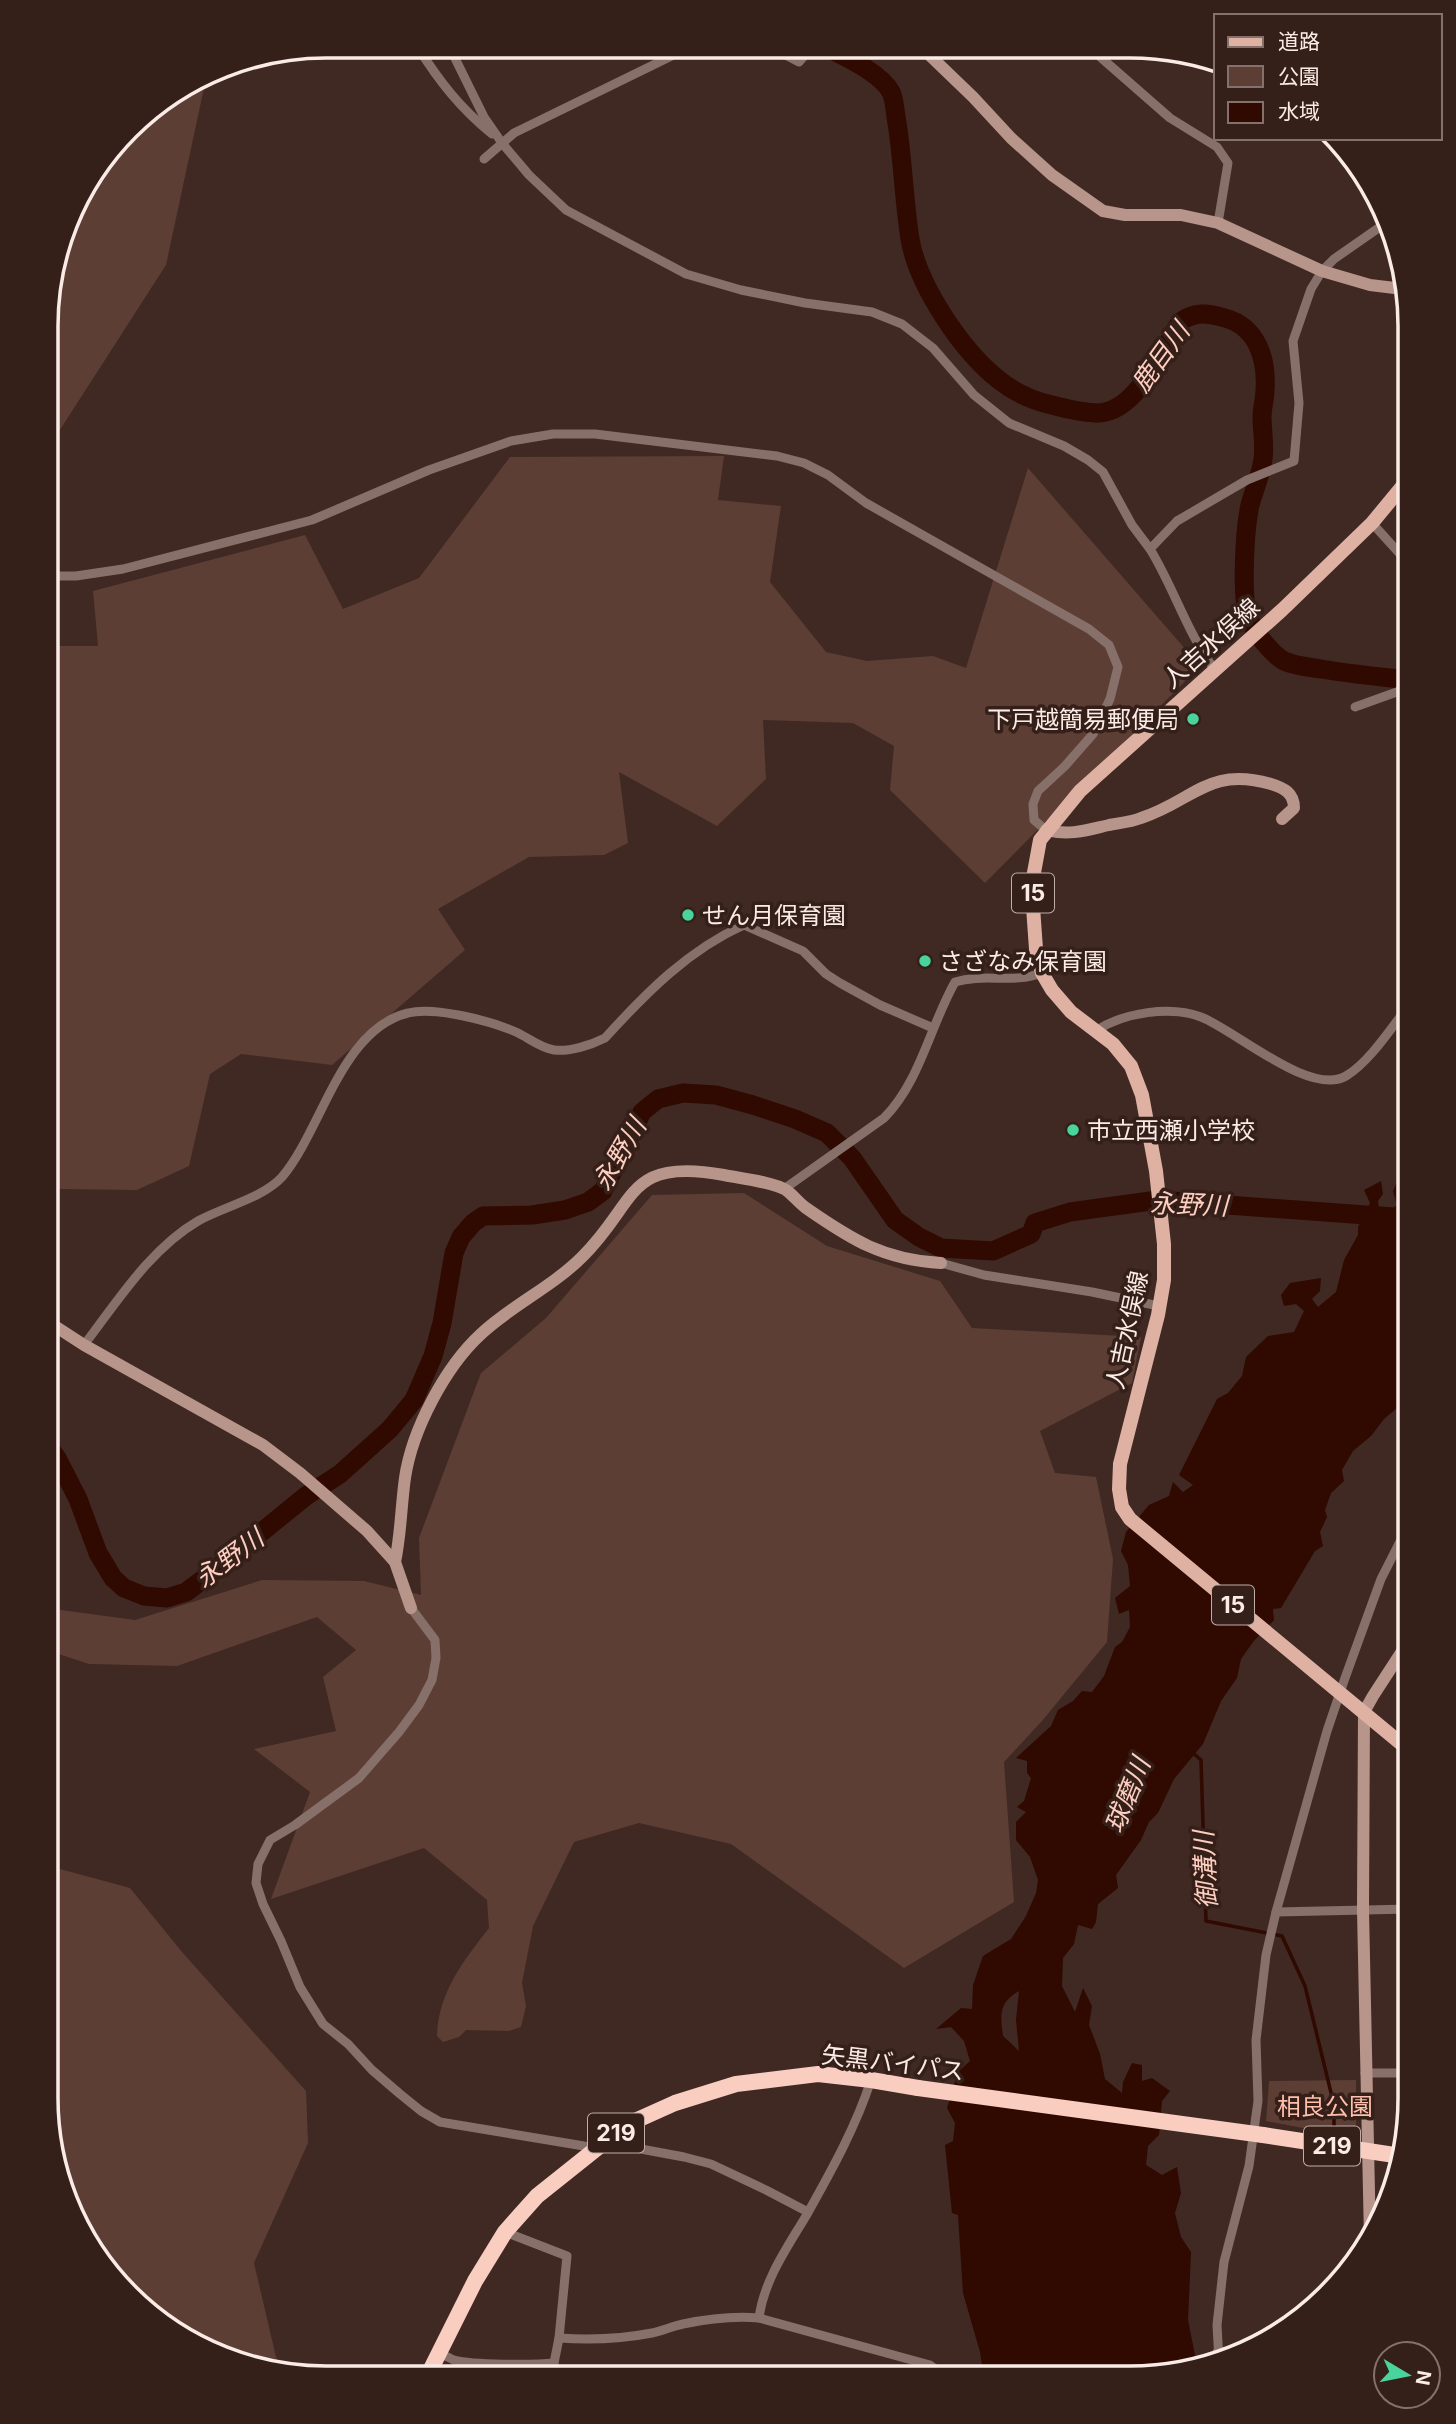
<svg xmlns="http://www.w3.org/2000/svg" width="1456" height="2424" font-family="Inter,'Noto Sans JP',sans-serif">
  <style>
    .green { fill: #5c3e35 }
    .water { fill: #300901; fill-rule: evenodd }
    .lines { fill: none; stroke-linecap: round; stroke-linejoin: round }
    .stream { stroke: #300901; stroke-width: 3.5 }
    .river { stroke: #300901; stroke-width: 19 }
    .street { stroke: #87706a; stroke-width: 9 }
    .secondary { stroke: #b8958a; stroke-width: 12 }
    .primary { stroke: #deb1a3; stroke-width: 14 }
    .highway { stroke: #f9cdc0; stroke-width: 16 }
    .highway-bridge { stroke: #f9cdc0; stroke-width: 16 }
    .poi-dot { fill: #49d49d; stroke: #351f19; stroke-width: 2.5 }
    .labels { text-anchor: middle; dominant-baseline: central; stroke-width: 7; stroke-linejoin: round; paint-order: stroke }
    .shield { fill: #351f19; stroke: #bfaea8; stroke-width: 2 }
    .shield-label { font-size: 23px; font-weight: bold; fill: #faebe6 }
    .street-label { font-size: 24px; fill: #faebe6; stroke: #351f19 }
    .poi-label { font-size: 24px; fill: #faebe6; stroke: #351f19; text-anchor: start }
    .park-label { font-size: 24px; fill: #febfac; stroke: #351f19 }
    .water-label { font-size: 26px; font-style: italic; fill: #fecec0; stroke: #351f19 }
    .rim { fill: none; stroke: #faebe6; stroke-width: 3.5 }
  </style>
  <rect width="100%" height="100%" fill="#3f2922"/>
  <!-- green -->
  <g class="green">
    <path d="M207 74 166 265 56 436V521L48 525V290L75 201 141 115Z"/>
    <path d="M724 456 718 500 781 506 770 582 826 652 867 661 933 656 966 668 1028 468 1200 666 985 883 890 790 894 746 853 723 763 720 766 779 717 826 619 772 628 843 604 855 529 857 438 909 465 950 332 1065 241 1054 210 1074 189 1166 137 1190 59 1189 47 1184V646H98L93 591 305 535 343 609 419 578 510 457Z"/>
    <path d="M744 1193 827 1246 940 1281 972 1328 1141 1337 1132 1383 1040 1431 1055 1473 1096 1477 1113 1559 1107 1642 1042 1721 1004 1762 1014 1902 904 1968 731 1844 639 1823 574 1842 533 1926 522 1983 526 2006 521 2027 509 2031 466 2030 459 2037 443 2042 437 2036C438 1993 464 1960 489 1928L487 1900 424 1848 271 1899 310 1792 254 1749 336 1731 323 1677 356 1650 317 1617 177 1666 89 1664 46 1650V1608L135 1620 262 1580 364 1581 421 1595 419 1538 481 1373 546 1318 652 1195Z"/>
    <path d="M60 1869 130 1888 182 1952 306 2091 308 2143 254 2263 276 2357 283 2374 219 2357 156 2321 104 2269 67 2205 46 2098V1871Z"/>
    <path d="M1356 2080V2138L1266 2121 1269 2081Z"/>
  </g>
  <!-- water -->
  <path class="water" d="M1410 1165V1397L1384 1419 1371 1436 1353 1451 1342 1470 1344 1481 1331 1493 1325 1510 1327 1517 1320 1532 1323 1546 1315 1551 1281 1608 1273 1609 1274 1620 1253 1642 1241 1659 1237 1678 1221 1701 1203 1744 1174 1779 1158 1813 1149 1822 1141 1840 1116 1875 1118 1888 1098 1904 1096 1922 1092 1929 1078 1925 1074 1944 1063 1958 1062 1986 1075 2012 1083 1988 1092 2006 1089 2025 1100 2054 1105 2079 1122 2093 1123 2082 1132 2063 1142 2065V2081L1152 2078 1170 2091 1162 2101 1159 2135 1148 2146 1146 2165 1162 2175 1177 2167 1181 2193 1175 2213 1181 2237 1191 2252 1188 2320 1197 2365 1131 2378H984L980 2352 963 2293 958 2215 952 2213 945 2145 953 2141 955 2123 947 2108 958 2072 970 2061 964 2041 951 2027 936 2029 961 2008 972 2009 973 1985 983 1956 1011 1939 1026 1916 1036 1893 1038 1880 1030 1857 1016 1840V1822L1026 1812 1017 1807 1024 1801 1031 1778 1027 1773V1761L1016 1758 1051 1726 1058 1710 1073 1701 1082 1691 1092 1692 1104 1676 1115 1647 1122 1642 1130 1627 1129 1610 1119 1614 1115 1598 1130 1586 1128 1565 1121 1551 1126 1532 1149 1505 1169 1496 1173 1482 1183 1492 1193 1485 1179 1475 1217 1399 1228 1393 1242 1376 1246 1357 1268 1336 1294 1332 1304 1311 1296 1304 1284 1306 1281 1295 1290 1283 1321 1278 1320 1291 1312 1299 1318 1307 1336 1292 1344 1260 1358 1235V1227L1370 1203 1364 1190 1381 1181 1383 1194 1378 1201 1380 1219 1397 1205 1393 1191 1403 1168ZM1019 1991 1016 2020 1019 2051 1003 2036C1000 2013 999 2003 1019 1991Z"/>
  <g class="lines">
    <!-- stream -->
    <path class="stream" d="M1193 1753 1201 1760 1206 1921 1282 1936 1305 1986 1334 2105V2135"/>
    <!-- river -->
    <g class="river">
      <path d="M826 47C844 56 881 73 891 92 895 100 895 113 897 123 903 161 904 201 910 239 918 286 962 351 999 380 1014 392 1034 401 1052 405 1067 409 1083 413 1099 413 1137 411 1162 351 1180 322 1195 311 1208 313 1225 318 1258 327 1267 360 1265 390 1265 399 1262 408 1262 417 1262 431 1265 444 1263 459 1261 475 1254 490 1250 505 1245 528 1240 602 1250 621 1256 634 1272 654 1284 661 1295 666 1309 667 1321 669 1351 674 1380 677 1410 680"/>
      <path d="M46 1443 57 1458 78 1499 98 1553 113 1578 124 1588 144 1596 167 1598 186 1592 205 1578 306 1496 340 1474 390 1429 414 1400 433 1356 442 1323 454 1253 461 1237 473 1223 483 1216 532 1215 565 1210 588 1202 603 1191 642 1112 658 1099 683 1093 716 1095 753 1105 795 1119 827 1133 852 1158 895 1220 919 1237 941 1248 993 1251 1031 1234 1035 1223 1070 1212 1158 1200 1407 1218"/>
    </g>
    <!-- street -->
    <g class="street">
      <path d="M417 46C439 81 460 108 492 134"/>
      <path d="M449 46 484 117 502 143 529 175 566 210 686 274 741 290 805 303 872 312 902 324 933 348 974 395 1009 423 1064 446 1088 460 1103 472 1132 525 1150 549"/>
      <path d="M770 47 799 62 812 47"/>
      <path d="M1090 48 1170 118 1217 147 1228 163 1218 223"/>
      <path d="M484 159 514 133 690 47"/>
      <path d="M1372 523 1410 565"/>
      <path d="M47 576H76L123 569 312 520 429 470 511 441 553 434H595L777 456 804 463 828 475 866 503 1089 629 1109 645 1118 667 1110 699 1093 734 1065 766 1038 791 1033 804 1034 820 1046 830"/>
      <path d="M1215 670C1187 633 1174 588 1150 549L1177 521 1247 480 1294 461 1299 403 1293 341 1311 289 1322 271 1334 259 1390 220"/>
      <path d="M1355 707 1405 689 1410 691"/>
      <path d="M1097 1030C1124 1013 1170 1005 1201 1017 1235 1030 1310 1097 1346 1076 1370 1062 1393 1025 1410 1004"/>
      <path d="M784 1189 884 1118C920 1082 930 1026 955 982 984 973 1012 984 1042 973"/>
      <path d="M941 1263 984 1275 1092 1292 1159 1306"/>
      <path d="M84 1345C117 1302 150 1249 198 1221 223 1207 263 1198 282 1177 322 1130 341 1029 408 1013 434 1006 491 1021 516 1032 529 1038 540 1048 554 1050 570 1052 591 1045 605 1038 646 993 688 950 744 925L803 951 826 974 840 983 880 1005 933 1028"/>
      <path d="M411 1608 435 1640 436 1658 432 1680 419 1705 399 1732 359 1778 295 1825 270 1840 258 1864 256 1883 263 1904 281 1941 300 1987 323 2024 348 2044 372 2070 400 2094 421 2111 440 2122 584 2146 630 2147 684 2157 711 2164 766 2190 808 2212"/>
      <path d="M1276 1912 1410 1909"/>
      <path d="M1365 2073H1410"/>
      <path d="M1370 2211H1386"/>
      <path d="M505 2232 567 2256 559 2338"/>
      <path d="M759 2318C764 2280 787 2248 806 2216 830 2173 856 2127 871 2080"/>
      <path d="M1217 2352 1249 2351"/>
      <path d="M440 2353C444 2355 449 2358 454 2360 473 2365 534 2365 554 2363L559 2338C590 2340 621 2339 652 2333 662 2331 673 2326 683 2324 707 2319 735 2316 759 2318L930 2365 938 2371 939 2378"/>
      <path d="M1219 2361 1217 2325 1224 2262 1249 2166 1258 2101 1256 2040 1266 1955 1276 1912 1327 1731 1345 1678 1381 1579 1410 1522"/>
      <path d="M552 2377 554 2363"/>
    </g>
    <!-- secondary -->
    <g class="secondary">
      <path d="M921 47 973 97 1011 138 1052 175 1103 211 1125 215H1181L1218 223 1322 271 1370 285 1403 289"/>
      <path d="M1046 830C1070 836 1087 830 1109 825 1120 823 1131 822 1141 818 1194 801 1207 766 1271 784 1284 788 1294 793 1294 808L1282 819"/>
      <path d="M47 1321 84 1345 263 1445 300 1473 367 1531 395 1562 411 1608"/>
      <path d="M395 1562C401 1534 401 1506 405 1478 412 1430 445 1367 481 1334 512 1305 552 1287 582 1257 638 1202 625 1157 724 1175 739 1178 773 1182 786 1190 793 1195 799 1203 806 1208 852 1240 884 1260 941 1263"/>
      <path d="M1370 2239 1363 1910 1364 1712 1373 1696 1410 1639"/>
    </g>
    <!-- primary -->
    <path class="primary" d="M1410 1751 1130 1519 1122 1507 1119 1489 1120 1464 1158 1315 1164 1280V1244L1156 1171 1142 1095 1131 1066 1113 1044 1071 1012 1052 990 1042 973 1036 949 1033 907V878L1040 840 1080 791 1282 610 1372 523 1410 477"/>
    <!-- highway -->
    <g class="highway">
      <path d="M1263 2135 1401 2156"/>
      <path d="M427 2377 475 2281 505 2232 537 2196 626 2125 675 2103 736 2084 818 2074 871 2080 918 2088"/>
    </g>
    <!-- highway-bridge -->
    <path class="highway-bridge" d="M918 2088 1263 2135"/>
  </g>
  <!-- markers -->
  <g class="poi-dot">
    <circle cx="1193" cy="719" r="7"/>
    <circle cx="688" cy="915" r="7"/>
    <circle cx="925" cy="961" r="7"/>
    <circle cx="1073" cy="1130" r="7"/>
  </g>
  <g class="labels">
    <!-- shield labels -->
    <g class="shield">
      <rect x="1012" y="873.5" width="42" height="39" rx="5"/>
      <rect x="1212" y="1585.5" width="42" height="39" rx="5"/>
      <rect x="588" y="2113.5" width="56" height="39" rx="5"/>
      <rect x="1304" y="2126.5" width="56" height="39" rx="5"/>
    </g>
    <g class="shield-label">
      <text x="1033" y="893">15</text>
      <text x="1233" y="1605">15</text>
      <text x="616" y="2133">219</text>
      <text x="1332" y="2146">219</text>
    </g>
    <!-- street labels -->
    <g class="street-label">
      <text transform="translate(1211 643) rotate(-42)">人吉水俣線</text>
      <text transform="translate(1127 1330) rotate(-78)">人吉水俣線</text>
      <text transform="translate(893 2063) rotate(7)">矢黒バイパス</text>
    </g>
    <!-- poi labels -->
    <g class="poi-label">
      <text x="1179" y="719" text-anchor="end">下戸越簡易郵便局</text>
      <text x="702" y="915">せん月保育園</text>
      <text x="939" y="961">さざなみ保育園</text>
      <text x="1087" y="1130">市立西瀬小学校</text>
    </g>
    <!-- park labels -->
    <g class="park-label">
      <text x="1325" y="2106">相良公園</text>
    </g>
    <!-- water labels -->
    <g class="water-label">
      <text transform="translate(1160 357) rotate(-54)">鹿目川</text>
      <text transform="translate(619 1154) rotate(-60)">永野川</text>
      <text transform="translate(1189 1204) rotate(2)">永野川</text>
      <text transform="translate(229 1558) rotate(-37)">永野川</text>
      <text transform="translate(1127 1795) rotate(-68)">球磨川</text>
      <text transform="translate(1205 1870) rotate(-93)">御溝川</text>
    </g>
  </g>
  <!-- crop -->
  <path d="M0 0H1456V2424H0ZM326 58H1130A268 268 0 0 1 1398 326V2098A268 268 0 0 1 1130 2366H326A268 268 0 0 1 58 2098V326A268 268 0 0 1 326 58Z" fill="#351f19" fill-rule="evenodd"/>
  <path class="rim" d="M326 58H1130A268 268 0 0 1 1398 326V2098A268 268 0 0 1 1130 2366H326A268 268 0 0 1 58 2098V326A268 268 0 0 1 326 58Z"/>
  <!-- legend -->
  <rect x="1214" y="14" width="228" height="126" fill="#351f19" stroke="#84716b" stroke-width="2"/>
  <rect x="1228" y="37" width="35" height="10" fill="#deb1a3" stroke="#84716b" stroke-width="2"/>
  <text x="1278" y="49" font-size="21" fill="#faebe6">道路</text>
  <rect x="1228" y="66" width="35" height="21" fill="#5c3e35" stroke="#84716b" stroke-width="2"/>
  <text x="1278" y="84" font-size="21" fill="#faebe6">公園</text>
  <rect x="1228" y="102" width="35" height="21" fill="#300901" stroke="#84716b" stroke-width="2"/>
  <text x="1278" y="119" font-size="21" fill="#faebe6">水域</text>
  <!-- north arrow -->
  <g transform="translate(1407 2375) rotate(100)"><circle r="33" fill="#351f19" stroke="#84716b" stroke-width="2"/>
  <path d="M0-5L12 26L0 18L-12 26Z" fill="#49d49d"/>
  <text y="-10" font-size="19" font-weight="bold" text-anchor="middle" fill="#faebe6">N</text>
  </g>
</svg>
